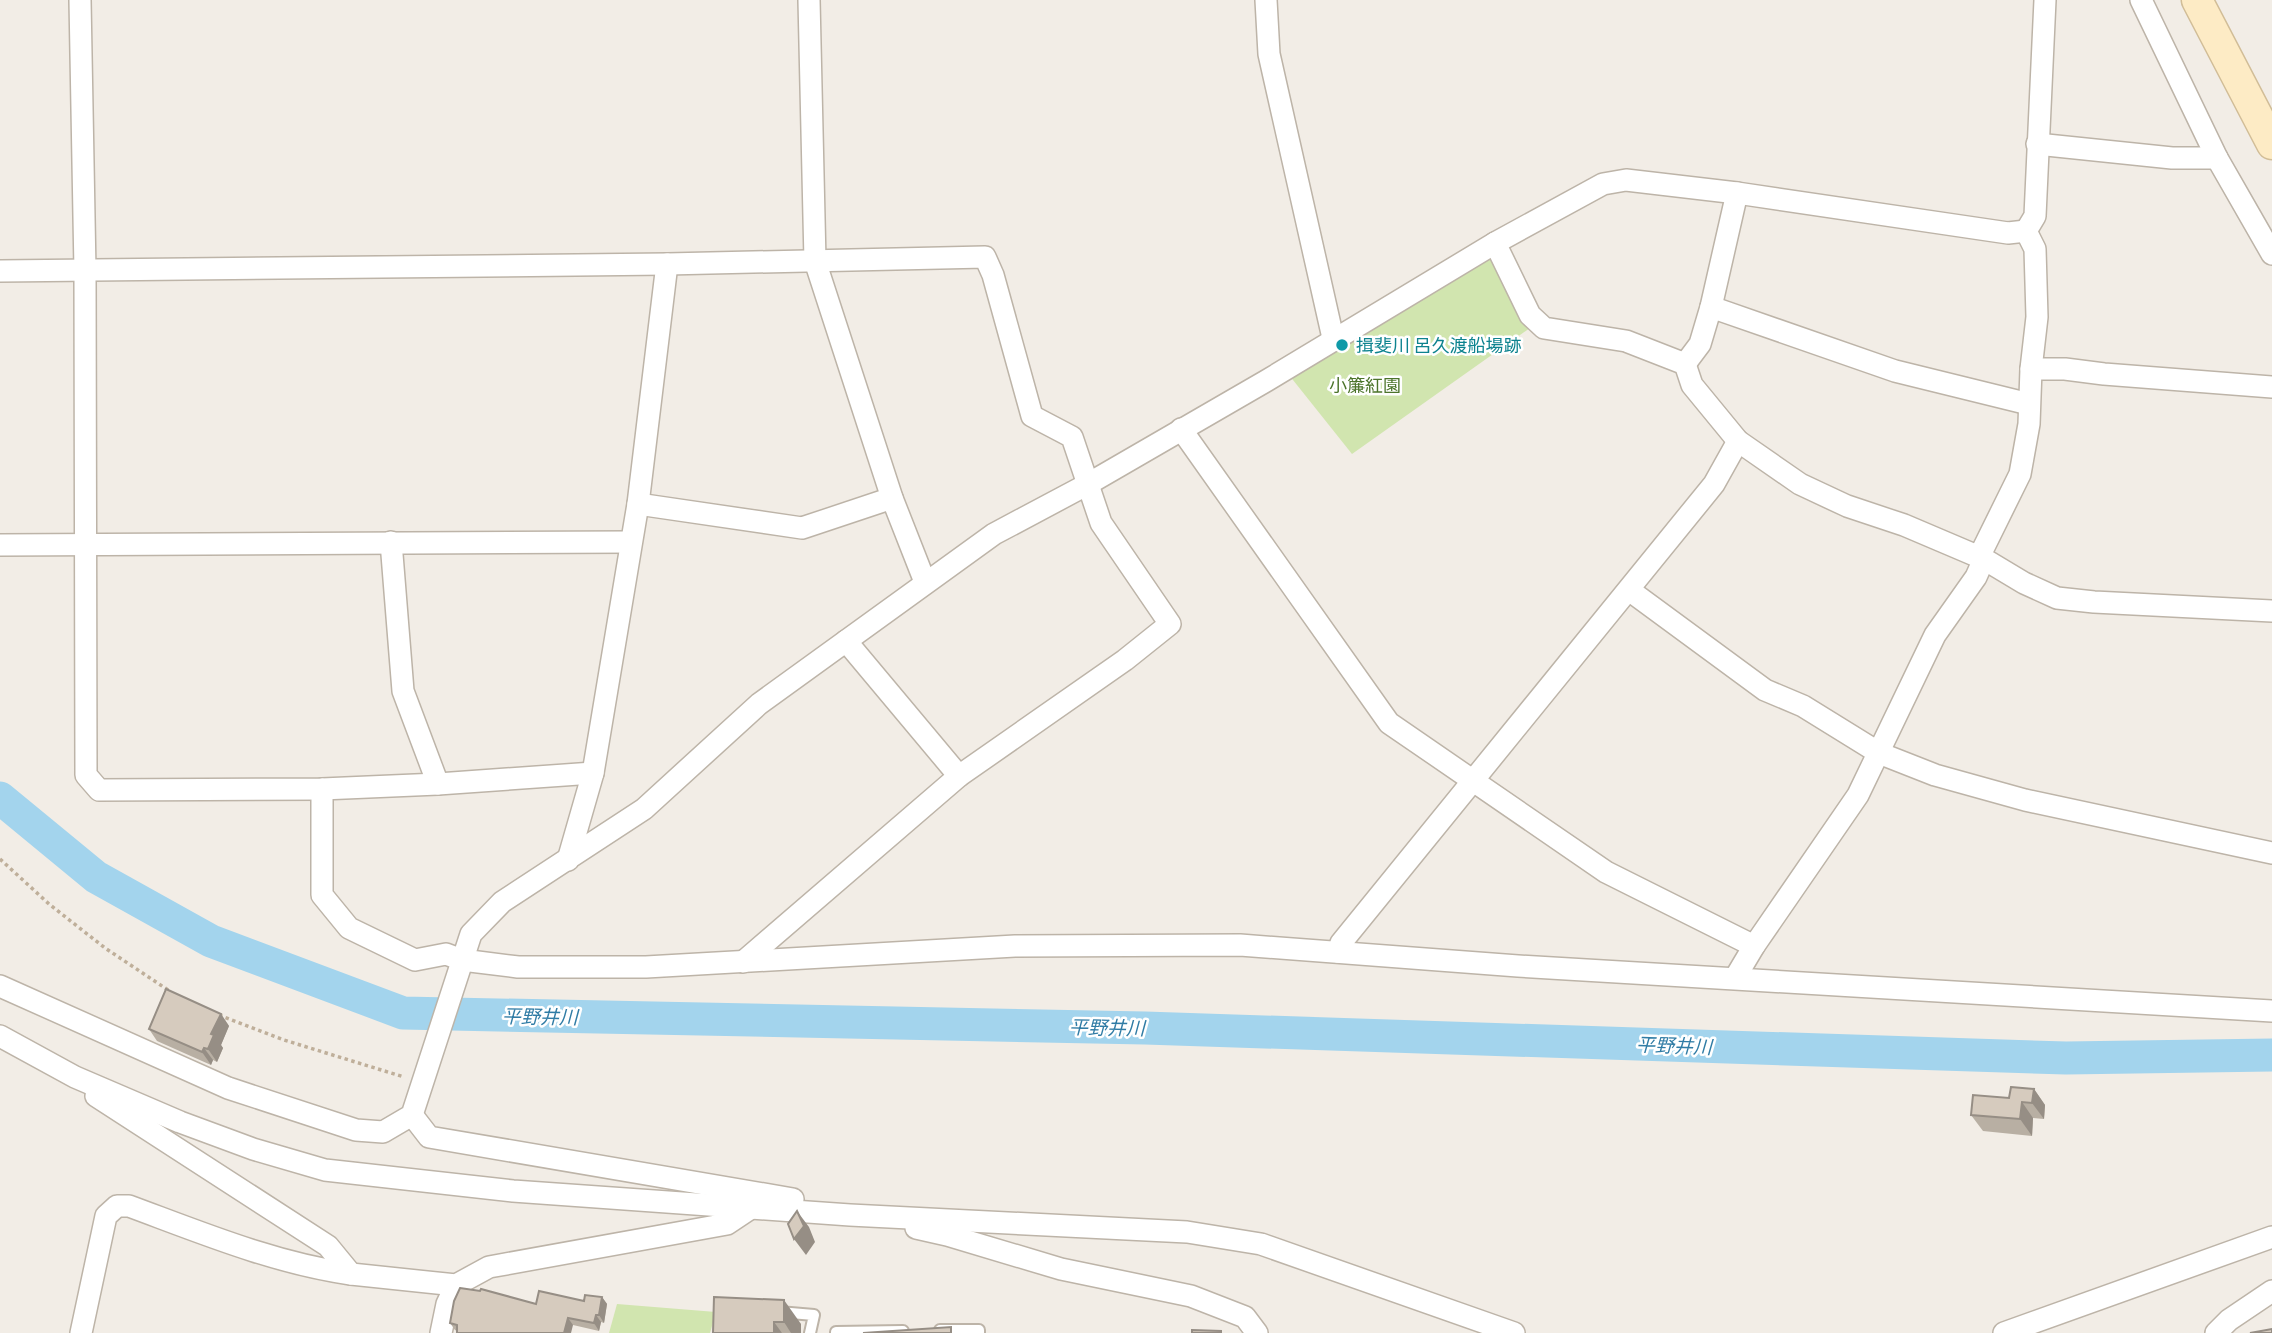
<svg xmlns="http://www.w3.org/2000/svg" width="2272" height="1333" font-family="Commissioner,'Noto Sans JP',sans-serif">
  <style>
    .green { fill: #d1e5af }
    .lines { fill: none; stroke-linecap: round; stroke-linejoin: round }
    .river { stroke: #a3d4ed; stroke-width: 33 }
    .lane-casing { stroke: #bdb4a8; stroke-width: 14 }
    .street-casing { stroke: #bdb4a8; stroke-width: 24 }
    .secondary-casing { stroke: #d1bd97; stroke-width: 33 }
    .path { stroke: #bfaf9a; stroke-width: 3.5; stroke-dasharray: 3.5 3.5; stroke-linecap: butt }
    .lane { stroke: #fff; stroke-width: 10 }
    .street { stroke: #fff; stroke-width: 21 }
    .secondary { stroke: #fdebc5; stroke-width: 30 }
    .wall { fill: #b8afa3 }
    .shaded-wall { fill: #968e85 }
    .building { fill: #d6cbbe; stroke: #968e85; stroke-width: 2 }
    .culture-dot { fill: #0f9aa8; stroke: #fff; stroke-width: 2.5 }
    .labels { text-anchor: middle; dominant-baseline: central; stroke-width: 5; stroke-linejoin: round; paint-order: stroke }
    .culture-label { font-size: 18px; fill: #0d838f; stroke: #fff; text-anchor: start }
    .park-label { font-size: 18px; fill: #4c742b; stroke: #fff }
    .water-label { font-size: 19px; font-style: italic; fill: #307ca5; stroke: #fff }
  </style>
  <rect width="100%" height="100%" fill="#f2ede6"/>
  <!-- green -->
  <g class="green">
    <path d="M1491 251 1530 328 1352 454 1289 375Z"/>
    <path d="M617 1304 716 1312 710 1333H609Z"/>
  </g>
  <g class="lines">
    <!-- river -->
    <path class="river" d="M0 798 96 877 211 941 403 1013 1145 1028 2066 1058 2272 1055"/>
    <!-- lane casing -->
    <g class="lane-casing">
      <g id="lane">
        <path d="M779 1312 814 1315 810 1333"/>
        <path d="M940 1330H979V1333"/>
        <path d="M836 1332 903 1331"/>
      </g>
    </g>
    <!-- street casing -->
    <g class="street-casing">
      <g id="street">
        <path d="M80 0 85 271 86 775 99 790 322 789 438 784 593 773"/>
        <path d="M809 0 815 261 892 498 925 582"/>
        <path d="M1266 0 1269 54 1333 338"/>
        <path d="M2141 0 2217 158 2272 254"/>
        <path d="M2037 144 2172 158H2217"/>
        <path d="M2026 231 2035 216 2045 0"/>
        <path d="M1495 243 1530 315 1544 328 1626 341 1685 364 1692 385 1738 441 1800 484 1847 506 1904 525 1984 559 2024 583 2057 598 2094 602 2272 611"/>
        <path d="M0 271 667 264 985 257 993 275 1032 416 1072 437 1101 523 1170 624 1125 660 959 776 743 962"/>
        <path d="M1711 307 1895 371 2029 404"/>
        <path d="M1685 364 1700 344 1711 307 1737 193"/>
        <path d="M2031 369H2065L2104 374 2272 387"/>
        <path d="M1181 429 1389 723 1606 872 1754 946"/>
        <path d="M638 504 802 528 892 498"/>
        <path d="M391 542 403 691 438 784"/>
        <path d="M0 545 631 542"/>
        <path d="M1979 557 2020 474 2029 424 2031 369 2037 317 2035 249 2026 231"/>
        <path d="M1629 590 1765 690 1803 706 1879 753 1935 775 2025 800 2272 853"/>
        <path d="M846 641 959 776"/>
        <path d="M322 789V895L349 928 415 960 446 954 462 960 518 967H646L1015 946 1240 945 1518 966 2272 1011"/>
        <path d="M568 860 593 773 638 504 667 264"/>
        <path d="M1338 952 1341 943 1714 484 1738 441"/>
        <path d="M1735 978 1754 946 1858 795 1935 635 1976 577 1984 559"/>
        <path d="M0 986 228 1088 356 1130 383 1132 412 1115 471 934 502 902 644 809 759 704 994 534 1088 484 1266 381 1495 243 1603 184 1626 180 1737 193 2008 233 2026 231"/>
        <path d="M0 1036 75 1077 180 1122 253 1149 325 1170 513 1191 850 1215 1187 1232 1261 1244 1514 1333"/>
        <path d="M96 1096 328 1246 351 1274 456 1285 489 1267 727 1224 751 1208"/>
        <path d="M412 1115 429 1137 793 1199"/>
        <path d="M916 1228 947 1235 1061 1269 1191 1296 1245 1317 1257 1333"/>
        <path d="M81 1333 106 1216 117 1206H129C202 1233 274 1263 351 1274"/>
        <path d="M441 1333 447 1304 456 1285"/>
        <path d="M2004 1333 2272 1237"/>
        <path d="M2216 1333 2229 1320 2272 1291"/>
      </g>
    </g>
    <!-- secondary casing -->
    <g class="secondary-casing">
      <path id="secondary" d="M2197 0 2272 144"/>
    </g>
    <!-- path -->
    <g class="path">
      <path d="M0 859 49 904 105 948 168 990"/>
      <path d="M219 1015 284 1040 404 1077"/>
    </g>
    <!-- lane -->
    <use href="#lane" class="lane"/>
    <!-- street -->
    <use href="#street" class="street"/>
    <!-- secondary -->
    <use href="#secondary" class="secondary"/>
  </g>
  <!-- wall -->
  <g class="wall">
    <path d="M221 1014 229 1026 221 1045 223 1048 217 1062 213 1060 211 1065 157 1041 149 1029Z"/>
    <path d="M2034 1089 2045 1105 2044 1119 2033 1118 2032 1136 1983 1131 1971 1115Z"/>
    <path d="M602 1297 607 1304 604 1323 601 1322 599 1331 573 1325 457 1331 455 1330 450 1323 584 1301Z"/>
    <path d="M714 1297 801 1324V1333H713Z"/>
  </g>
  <!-- shaded-wall -->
  <g class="shaded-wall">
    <path d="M221 1014 229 1026 221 1045 223 1048 217 1062 208 1049 211 1034Z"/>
    <path d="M204 1048 213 1060 211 1065 202 1052Z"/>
    <path d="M2034 1089 2045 1105 2044 1119 2032 1103Z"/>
    <path d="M2022 1102 2033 1118 2032 1136 2020 1119Z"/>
    <path d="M797 1211 809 1227 815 1242 806 1255 794 1239Z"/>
    <path d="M602 1297 607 1304 604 1323 599 1315Z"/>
    <path d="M784 1300 801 1324V1333H791L784 1322Z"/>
    <path d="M596 1315 601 1322 599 1331 594 1323Z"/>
    <path d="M568 1318 573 1325 571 1333H564Z"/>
    <path d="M774 1322 782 1333H774Z"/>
  </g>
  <!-- building -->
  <g class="building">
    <path d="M166 989 221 1014 211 1034 214 1035 208 1049 204 1048 202 1052 149 1029Z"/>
    <path d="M2011 1087 2034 1089 2032 1103 2022 1102 2020 1119 1971 1115 1973 1095 2009 1098Z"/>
    <path d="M797 1211 804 1226 794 1239 788 1224Z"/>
    <path d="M460 1288 480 1291 481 1289 536 1304 539 1291 584 1301 585 1295 602 1297 599 1315H596L594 1323 568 1318 564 1333H457V1325L450 1323 454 1301Z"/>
    <path d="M714 1297 784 1300V1322H774V1333H713Z"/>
    <path d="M951 1327V1333H863Z"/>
    <path d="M2272 1329V1333H2250Z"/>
    <path d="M1192 1330 1221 1331V1333H1192Z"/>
  </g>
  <!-- markers -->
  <circle class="culture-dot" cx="1342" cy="345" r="7"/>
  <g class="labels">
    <!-- culture labels -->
    <g class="culture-label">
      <text x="1356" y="345">揖斐川 呂久渡船場跡</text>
    </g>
    <!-- park labels -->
    <g class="park-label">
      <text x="1365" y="385">小簾紅園</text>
    </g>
    <!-- water labels -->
    <g class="water-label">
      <text transform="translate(540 1016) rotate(1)">平野井川</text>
      <text transform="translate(1107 1027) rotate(1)">平野井川</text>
      <text transform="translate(1674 1045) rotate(2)">平野井川</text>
    </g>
  </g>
</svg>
